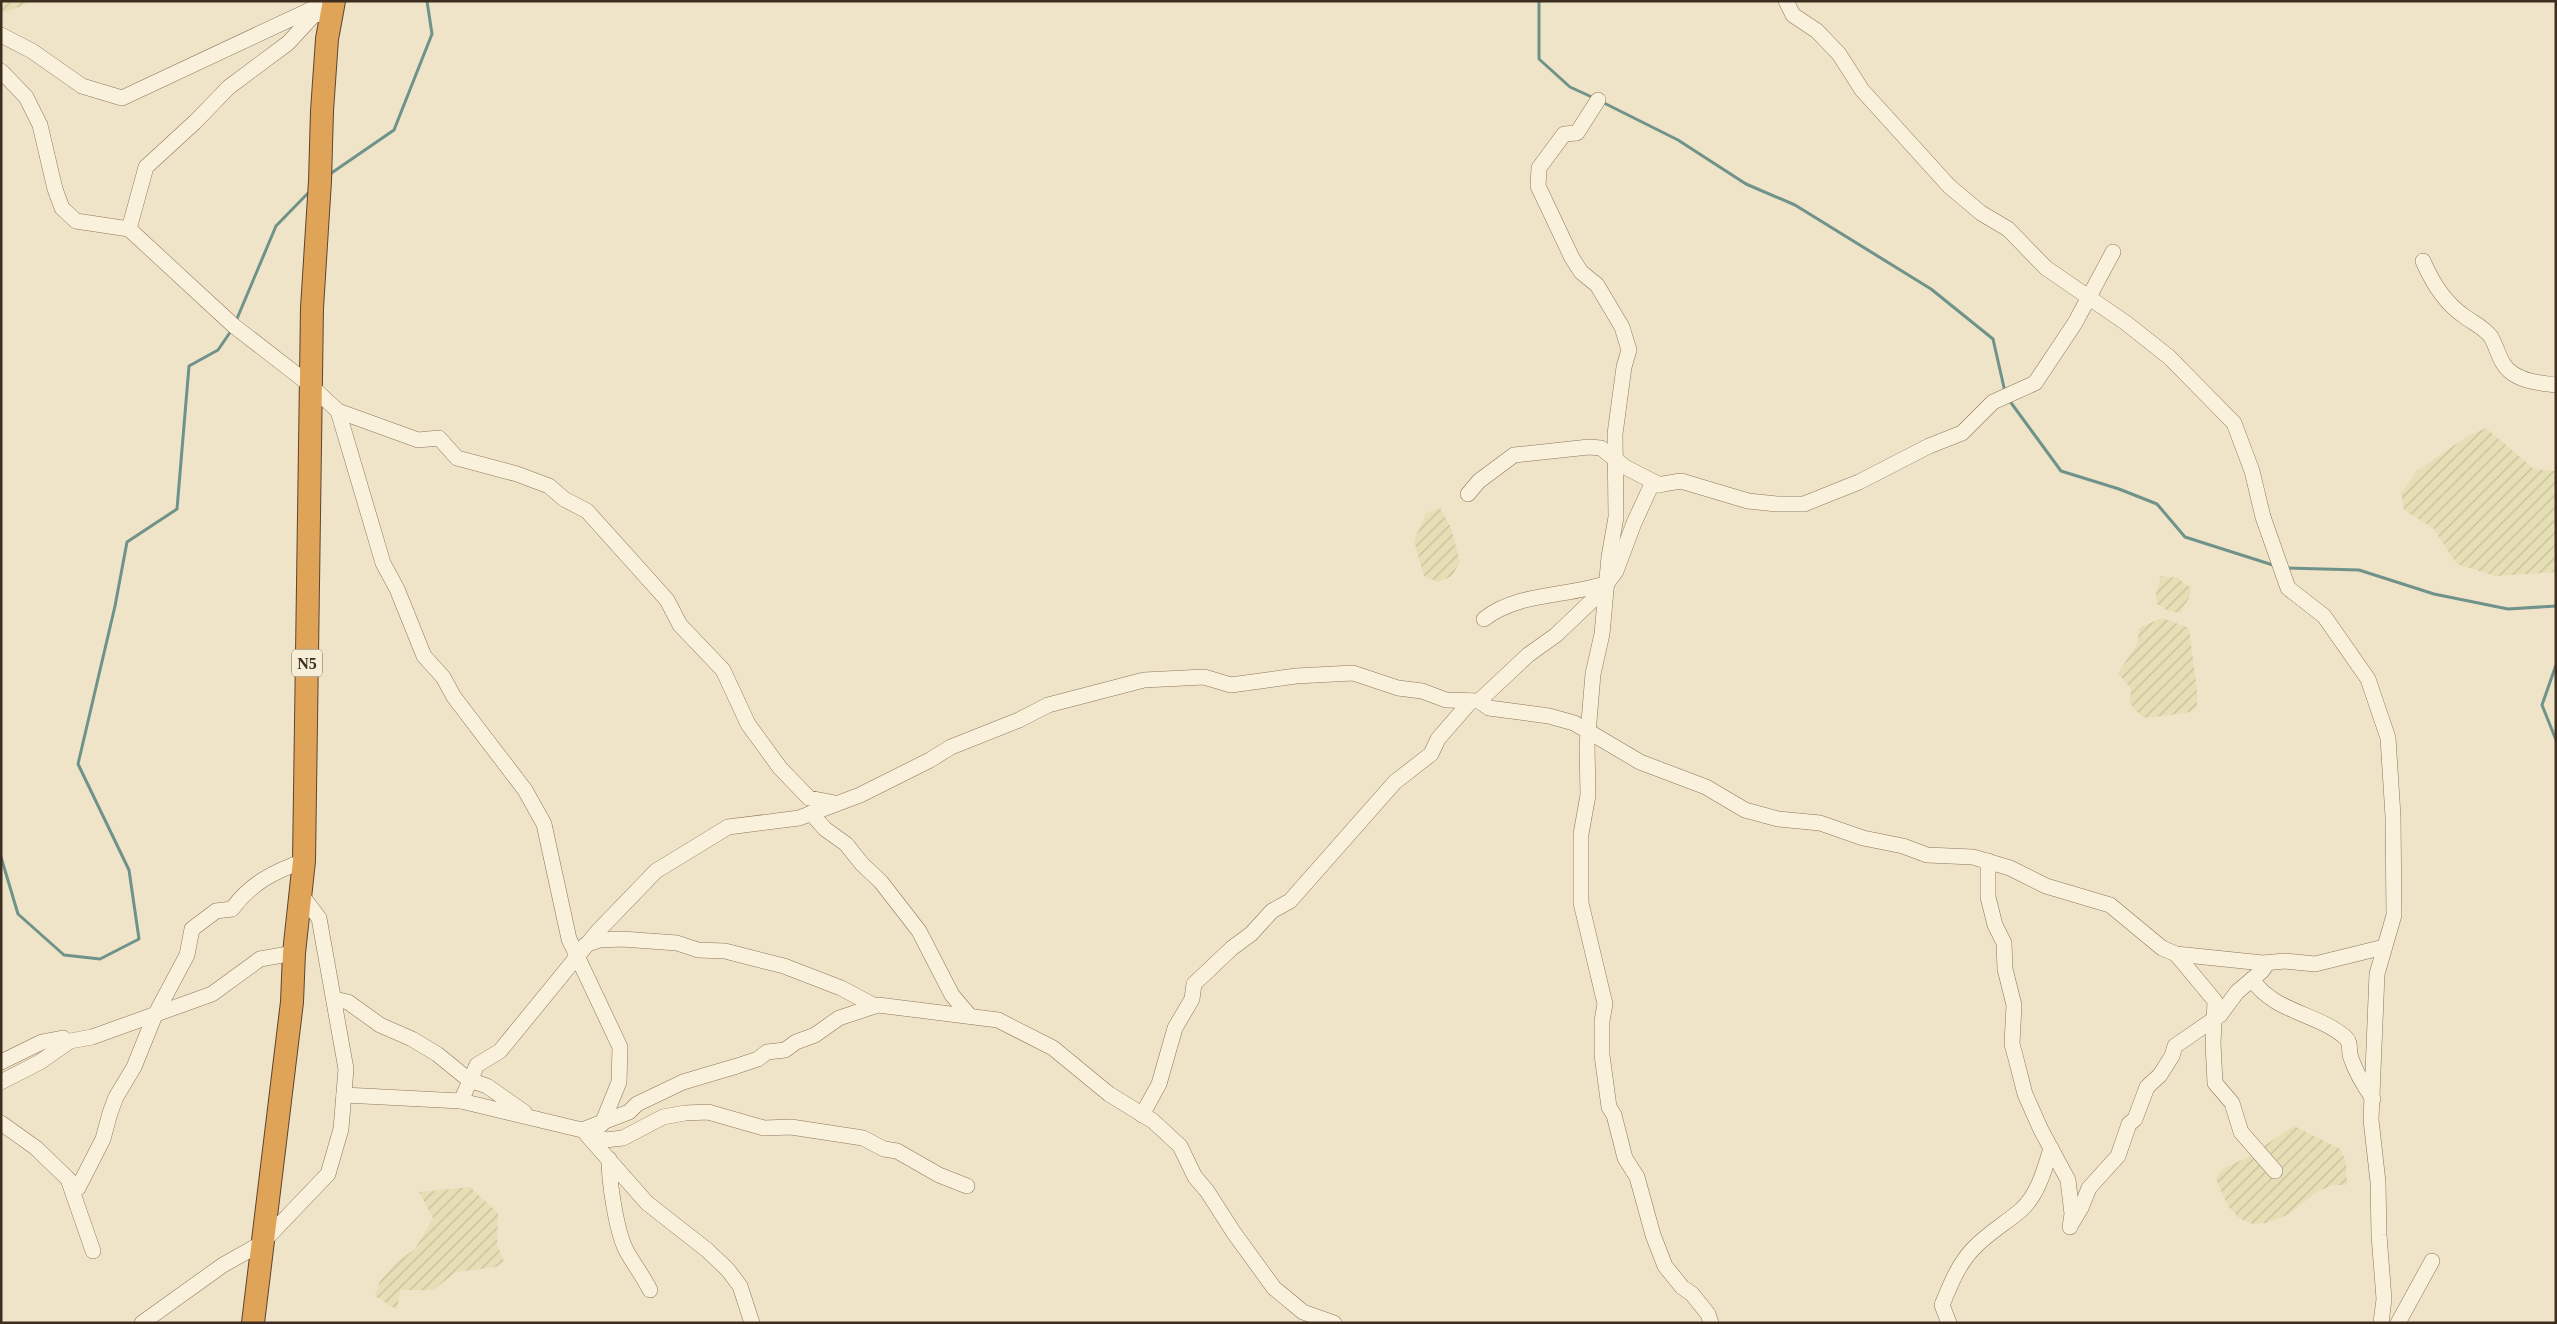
<svg xmlns="http://www.w3.org/2000/svg" width="2557" height="1324" font-family="'Times New Roman',serif">
  <style>
    .farmland { fill: url(#farmland-furrows) }
    .lines { fill: none; stroke-linecap: round; stroke-linejoin: round }
    .stream { stroke: #6f938a; stroke-width: 3 }
    .minor-casing { stroke: #8d765c; stroke-width: 16 }
    .highway-casing { stroke: #5b4430; stroke-width: 24 }
    .minor { stroke: #faf1dc; stroke-width: 15 }
    .highway { stroke: #e0a458; stroke-width: 22 }
    .labels { text-anchor: middle; dominant-baseline: central; stroke-width: 4; stroke-linejoin: round; paint-order: stroke }
    .shield { fill: #f7eed8; stroke: #756857; stroke-width: 1 }
    .shield-label { font-size: 16px; font-weight: bold; fill: #3d2e20 }
  </style>
  <defs>
    <pattern id="farmland-furrows" width="10" height="10" patternUnits="userSpaceOnUse" patternTransform="scale(1.25)"><rect width="10" height="10" fill="#e6deb5"/><path d="M-1 1l2-2M0 10L10 0M9 11l2-2" fill="none" stroke="#c6bf9b"/></pattern>
  </defs>
  <rect width="100%" height="100%" fill="#f0e4c8"/>
  <!-- farmland -->
  <g class="farmland">
    <path d="M1 1H34L1 14Z"/>
    <path d="M2486 428 2534 469 2556 471V572L2495 576 2457 564 2433 528 2404 510 2401 493 2417 471 2468 436Z"/>
    <path d="M1440 508 1451 528 1460 562 1452 576 1438 582 1424 576 1414 541 1426 513Z"/>
    <path d="M2161 576 2177 578 2191 588 2189 598 2180 613 2167 610 2157 604 2156 594Z"/>
    <path d="M2162 618 2189 628 2197 691V706L2191 712 2146 718 2140 715 2130 703 2131 689 2118 673 2138 643 2139 628Z"/>
    <path d="M2294 1126 2340 1149 2346 1161 2347 1185H2333L2318 1191 2289 1214 2266 1223 2253 1224 2239 1218 2228 1206 2216 1179 2222 1169 2246 1158Z"/>
    <path d="M470 1187 498 1213 497 1245 504 1261 496 1267 456 1272 433 1290H400L397 1310 375 1296 380 1281 398 1261 415 1249 433 1218 419 1192Z"/>
  </g>
  <g class="lines">
    <!-- stream -->
    <g class="stream">
      <path d="M1539 1V59L1570 87 1594 98"/>
      <path d="M1602 102 1678 140 1746 184 1795 205 1931 289 1993 339 2005 392"/>
      <path d="M330 174 394 130 432 34 427 1"/>
      <path d="M236 321 276 226 310 191"/>
      <path d="M2009 400 2061 471 2119 489 2157 504 2185 537 2276 566"/>
      <path d="M2287 568 2359 570 2434 594 2508 609 2556 606"/>
      <path d="M2556 665 2542 705 2556 740"/>
      <path d="M1 857 18 914 64 955 100 959 139 939 129 870 78 764 115 606 127 542 177 509 189 366 218 350 231 331"/>
    </g>
    <!-- minor casing -->
    <g class="minor-casing">
      <g id="minor">
        <path d="M1786 1 1793 15 1817 31 1839 54 1862 90 1949 186 1981 213 2008 229 2046 268 2126 323 2169 357 2234 423 2252 471 2263 517 2288 588 2324 616 2368 679 2388 738 2393 816 2394 915 2377 974 2371 1120 2378 1182 2379 1235 2384 1299 2381 1323"/>
        <path d="M1 35 32 51 82 86 122 98 329 1"/>
        <path d="M1 71 26 97 40 125 55 189 62 208 76 221 129 229 234 326 309 384 338 411 418 440 439 438 457 458 517 474 549 486 564 499 587 511 667 600 680 625 723 670 748 724 780 768 809 798 835 803"/>
        <path d="M1598 100 1577 133 1564 134 1539 168 1538 186 1572 258 1581 272 1597 285 1622 327 1629 350 1624 367 1615 434 1616 517 1609 557 1602 634 1593 674 1587 745 1588 795 1581 834V903L1605 1004 1602 1021V1055L1609 1107 1614 1115 1625 1158 1637 1177 1653 1235 1665 1266 1682 1287 1692 1294 1708 1314 1711 1323"/>
        <path d="M129 229 146 167 195 122 229 87 288 43 314 15 321 14"/>
        <path d="M2423 261C2432 282 2445 303 2464 316 2473 323 2484 327 2491 337 2498 349 2500 365 2512 373 2525 382 2541 383 2556 385"/>
        <path d="M338 411 383 563 397 589 424 656 443 677 454 697 525 790 544 824 569 939 620 1047 619 1082 602 1124"/>
        <path d="M1468 494 1479 481 1514 455 1589 447 1601 448 1625 467 1660 485"/>
        <path d="M1484 619C1518 592 1568 597 1607 583"/>
        <path d="M1479 701 1489 708 1549 716 1574 723 1640 762 1706 787 1745 810 1778 819 1820 823 1863 838 1903 846 1927 855 1973 857 2010 868 2046 886 2110 905 2162 948 2176 954 2263 963 2285 961 2315 964 2384 947"/>
        <path d="M811 813 825 829 846 844 862 864 881 882 919 931 952 995 969 1015"/>
        <path d="M1988 861V897L1995 925 2004 943 2005 969 2014 1005 2012 1044 2015 1055 2025 1094 2041 1130 2068 1180 2072 1214 2070 1227"/>
        <path d="M585 945 600 940 622 939 677 943 698 950 725 951 784 966 841 988 875 1006"/>
        <path d="M2176 954 2215 1001 2213 1043 2215 1083 2232 1103 2241 1132 2275 1171"/>
        <path d="M2252 979C2273 1012 2317 1013 2345 1037 2352 1043 2348 1051 2351 1058 2356 1073 2364 1086 2373 1099"/>
        <path d="M334 999 348 1002 380 1025 412 1039 437 1054 469 1080 487 1086 524 1112"/>
        <path d="M1 1062 42 1042 63 1038"/>
        <path d="M1 1082 40 1062 70 1041 92 1037 212 994 260 959 294 953"/>
        <path d="M344 1095 461 1101 582 1130 629 1112 637 1104 683 1082 737 1066 758 1059 767 1052 785 1050 796 1042 815 1035 839 1018 878 1005 998 1020 1053 1048 1109 1094 1153 1121 1180 1146 1195 1177 1207 1191 1234 1233 1274 1288 1303 1312 1334 1323"/>
        <path d="M461 1101 477 1065 500 1051 598 931 656 871 728 827 799 818 860 795 930 760 951 747 1019 720 1048 705 1144 680 1204 677 1231 685 1296 676 1353 673 1398 688 1422 691 1446 700 1479 701 1528 655 1556 635 1600 593 1616 571 1634 523 1651 486 1681 481 1748 501 1777 504H1804L1859 482 1929 446 1962 433 1993 402 2035 383 2075 323 2113 252"/>
        <path d="M1142 1115 1159 1084 1175 1028 1192 999 1194 984 1232 948 1251 934 1272 911 1290 901 1395 782 1431 754 1438 739 1471 701"/>
        <path d="M1 1123 36 1148 68 1179 93 1251"/>
        <path d="M582 1130 605 1140 623 1138 663 1117 685 1113 708 1112 764 1128 791 1127 863 1138 884 1149 897 1151 939 1175 967 1186"/>
        <path d="M587 1135 647 1203 707 1250 728 1270 740 1286 752 1323"/>
        <path d="M609 1159C609 1181 616 1230 626 1250 633 1263 643 1276 650 1290"/>
        <path d="M68 1179 78 1188 103 1139 110 1113 116 1097 134 1067 155 1015 187 955 192 929 216 911 232 909C251 883 275 871 304 861"/>
        <path d="M2072 1223 2081 1208 2089 1188 2118 1156 2129 1124 2135 1119 2147 1087 2160 1075 2172 1056 2175 1046 2220 1015 2237 992 2262 971 2267 964"/>
        <path d="M142 1323 223 1265 262 1243 328 1174 341 1129 346 1069 319 918 300 893"/>
        <path d="M1949 1323 1942 1305C1950 1286 1958 1264 1974 1248 1988 1233 2006 1223 2021 1210 2038 1195 2045 1168 2051 1148"/>
        <path d="M2398 1323 2432 1261"/>
      </g>
    </g>
    <!-- highway casing -->
    <g class="highway-casing">
      <path id="highway" d="M253 1323 292 1002 294 953 304 861 312 308 320 181 322 111 327 39 334 1"/>
    </g>
    <!-- minor -->
    <use href="#minor" class="minor"/>
    <!-- highway -->
    <use href="#highway" class="highway"/>
  </g>
  <g class="labels">
    <!-- shield labels -->
    <rect class="shield" x="292" y="649.5" width="30" height="27" rx="4"/>
    <g class="shield-label">
      <text x="307" y="663">N5</text>
    </g>
  </g>
  <!-- border -->
  <rect width="2557" height="1324" fill="none" stroke="#3d2e20" stroke-width="5"/>
</svg>
